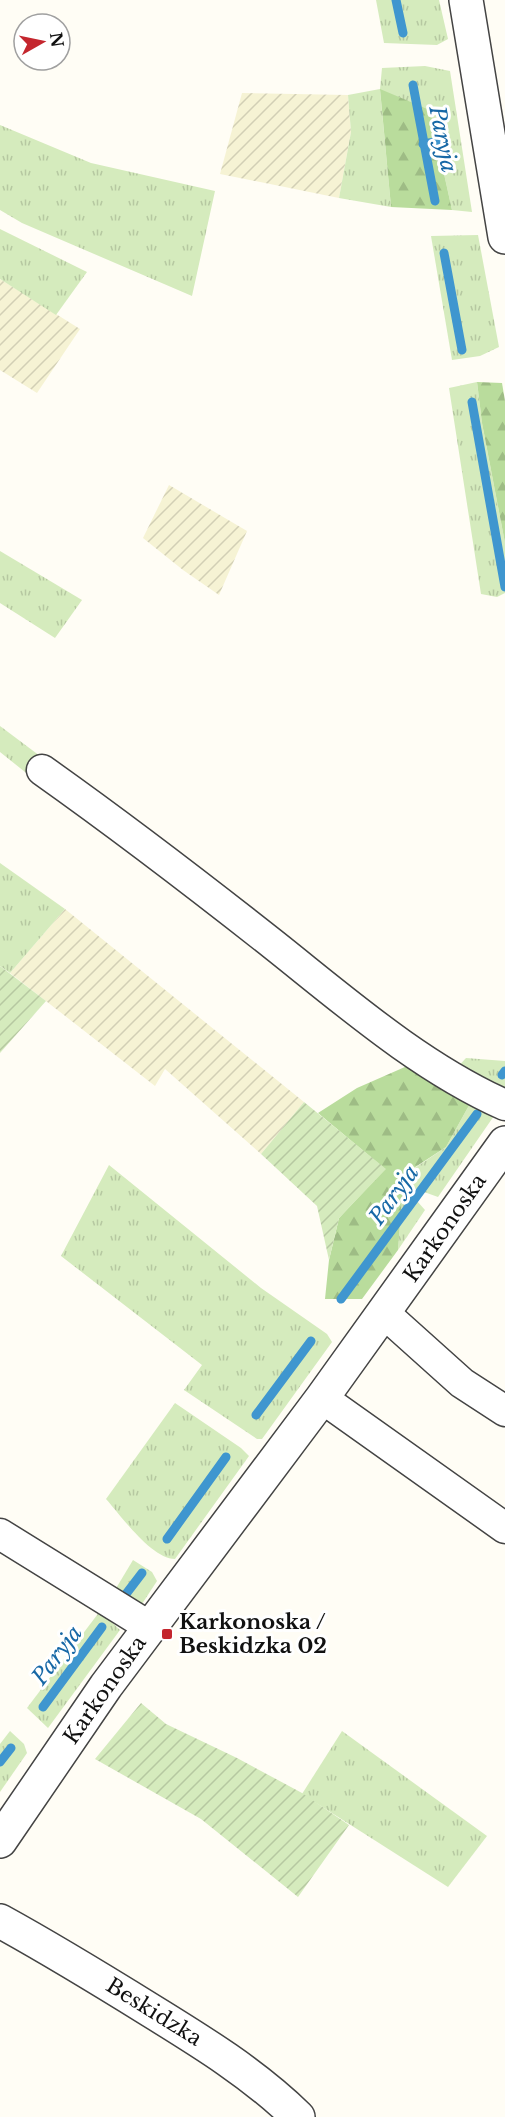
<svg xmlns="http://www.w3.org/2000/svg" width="505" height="2117" font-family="'Libre Baskerville',serif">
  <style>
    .farmland { fill: url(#farmland-furrows) }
    .grass { fill: url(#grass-tufts) }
    .forest { fill: url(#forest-firs) }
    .garden { fill: url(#garden-furrows) }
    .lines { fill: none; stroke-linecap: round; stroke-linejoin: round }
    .stream { stroke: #3f96cf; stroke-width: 9 }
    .minor-casing { stroke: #444; stroke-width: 33 }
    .tertiary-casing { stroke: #444; stroke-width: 36 }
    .minor { stroke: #fff; stroke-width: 30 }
    .tertiary { stroke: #fff; stroke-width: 33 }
    .poi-dot { fill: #c4262e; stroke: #fff; stroke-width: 2 }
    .labels { text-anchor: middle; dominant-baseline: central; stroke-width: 6; stroke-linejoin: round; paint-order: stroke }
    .street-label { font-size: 21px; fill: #111; stroke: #fff }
    .poi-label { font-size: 21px; font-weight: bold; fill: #111; stroke: #fff; text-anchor: start }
    .water-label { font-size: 22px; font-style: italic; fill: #1768a6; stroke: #fff }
  </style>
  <defs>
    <pattern id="farmland-furrows" width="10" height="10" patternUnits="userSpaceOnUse" patternTransform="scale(1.5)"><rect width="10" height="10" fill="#f6f3d4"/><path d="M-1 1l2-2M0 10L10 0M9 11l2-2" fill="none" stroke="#d2cfb5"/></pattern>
    <pattern id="grass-tufts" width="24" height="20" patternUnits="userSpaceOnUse" patternTransform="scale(1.5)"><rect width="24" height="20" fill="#d5ebbd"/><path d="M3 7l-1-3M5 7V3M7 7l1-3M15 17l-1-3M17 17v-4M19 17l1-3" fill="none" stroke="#b6c8a1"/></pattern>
    <pattern id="forest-firs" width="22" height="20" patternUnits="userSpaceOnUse" patternTransform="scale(1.5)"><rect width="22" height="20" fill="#b9dc9c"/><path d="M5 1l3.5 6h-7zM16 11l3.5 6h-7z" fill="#9ebc85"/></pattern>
    <pattern id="garden-furrows" width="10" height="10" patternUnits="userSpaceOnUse" patternTransform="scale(1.5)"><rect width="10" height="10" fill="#d5ebbd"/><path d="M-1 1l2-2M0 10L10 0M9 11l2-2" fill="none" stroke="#b6c8a1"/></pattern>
  </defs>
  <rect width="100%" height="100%" fill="#fffdf5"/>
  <!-- farmland -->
  <g class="farmland">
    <path d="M242 93 348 95 351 132 339 198 220 174Z"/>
    <path d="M0 279 80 329 37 393 0 370Z"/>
    <path d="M169 485 247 531 219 595 183 570 143 538Z"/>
    <path d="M65 909 304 1102 261 1154 165 1069 155 1086 10 973Z"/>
  </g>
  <!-- grass -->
  <g class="grass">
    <path d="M376 0H439L448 39 437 45 384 43Z"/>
    <path d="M425 66 450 71 472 212 452 210 430 110 380 90 391 207 339 198 351 132 348 95 380 89 382 68Z"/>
    <path d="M0 125 91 163 215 191 192 296 22 223 0 210Z"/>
    <path d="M0 229 87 272 56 315 0 279Z"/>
    <path d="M478 235 499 347 480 356 452 360 431 236Z"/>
    <path d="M477 382 482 423 505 543V593L497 597 481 594 449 388Z"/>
    <path d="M0 551 82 600 55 638 0 603Z"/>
    <path d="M0 726 40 756 30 776 0 752Z"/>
    <path d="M0 863 65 909 10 973 0 966Z"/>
    <path d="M466 1058 505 1061V1094L454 1071Z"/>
    <path d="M472 1100 496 1113 438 1197 413 1188 409 1192 425 1210 398 1250 403 1186 397 1180 446 1147Z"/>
    <path d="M109 1165 261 1288 327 1334 332 1342 262 1439H257L184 1390 202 1365 61 1256Z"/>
    <path d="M175 1403 241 1448 249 1456 175 1559C152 1559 121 1516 106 1499Z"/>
    <path d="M133 1560 152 1572 157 1581 140 1607 115 1590Z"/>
    <path d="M100 1611 120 1630 48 1728 27 1708Z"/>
    <path d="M10 1731 24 1744 27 1753 0 1792V1744Z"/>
    <path d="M342 1731 487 1836 448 1887 302 1794Z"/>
  </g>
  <!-- forest -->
  <g class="forest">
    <path d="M380 89 430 110 452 210 391 207Z"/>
    <path d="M477 382 502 383 505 401V543L482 423Z"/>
    <path d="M414 1063 472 1100 446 1147 397 1179 403 1186 398 1250 362 1299H325L329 1260 339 1218 385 1169 318 1113 357 1088Z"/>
  </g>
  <!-- garden -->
  <g class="garden">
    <path d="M0 966 46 1001 0 1053Z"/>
    <path d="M304 1102 386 1169 339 1218 329 1260 317 1206 261 1154Z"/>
    <path d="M141 1703 166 1724 237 1758 302 1793 349 1825 298 1897 201 1819 95 1759Z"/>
  </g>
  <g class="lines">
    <!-- stream -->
    <g class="stream">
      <path d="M396 0 403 33"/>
      <path d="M413 85 435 201"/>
      <path d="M423 144 441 141"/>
      <path d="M444 253 462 350"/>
      <path d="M472 402 505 587"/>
      <path d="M502 1075 505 1071"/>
      <path d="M341 1299 477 1114"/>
      <path d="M256 1415 311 1341"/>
      <path d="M167 1539 226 1457"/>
      <path d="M126 1594 142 1573"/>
      <path d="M43 1707 102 1627"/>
      <path d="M0 1762 11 1748"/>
    </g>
    <!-- minor casing -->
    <g class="minor-casing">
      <g id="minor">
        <path d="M42 770C121 826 198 885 274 945 347 1003 420 1067 505 1105"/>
        <path d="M384 1313 462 1383 505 1411"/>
        <path d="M322 1398 505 1528"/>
        <path d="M0 1534 150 1627"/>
      </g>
    </g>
    <!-- tertiary casing -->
    <g class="tertiary-casing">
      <g id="tertiary">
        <path d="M466 0 505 237"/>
        <path d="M0 1841 106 1686 322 1398 505 1143"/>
        <path d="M0 1921C51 1949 100 1979 150 2010 202 2042 254 2074 298 2117"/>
      </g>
    </g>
    <!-- minor -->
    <use href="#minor" class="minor"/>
    <!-- tertiary -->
    <use href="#tertiary" class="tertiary"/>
  </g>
  <!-- markers -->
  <rect class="poi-dot" x="161" y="1628" width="12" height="12" rx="3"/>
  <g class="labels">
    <!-- street labels -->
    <g class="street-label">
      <text transform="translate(445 1228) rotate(-55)">Karkonoska</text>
      <text transform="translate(105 1690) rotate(-55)">Karkonoska</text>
      <text transform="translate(154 2012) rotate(32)">Beskidzka</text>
    </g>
    <!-- poi labels -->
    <g class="poi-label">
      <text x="179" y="1622">Karkonoska /<tspan x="179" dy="24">Beskidzka 02</tspan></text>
    </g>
    <!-- water labels -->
    <g class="water-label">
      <text transform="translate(443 139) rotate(79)">Paryja</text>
      <text transform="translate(394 1195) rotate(-54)">Paryja</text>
      <text transform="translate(57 1655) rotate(-53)">Paryja</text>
    </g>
  </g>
  <!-- north arrow -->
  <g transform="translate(42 42) rotate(81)"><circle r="28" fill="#ffffff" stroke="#a0a0a0" stroke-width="1.5"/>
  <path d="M0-4.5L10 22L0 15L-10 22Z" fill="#c4262e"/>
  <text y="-9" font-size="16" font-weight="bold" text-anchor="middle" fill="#111111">N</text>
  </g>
</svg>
